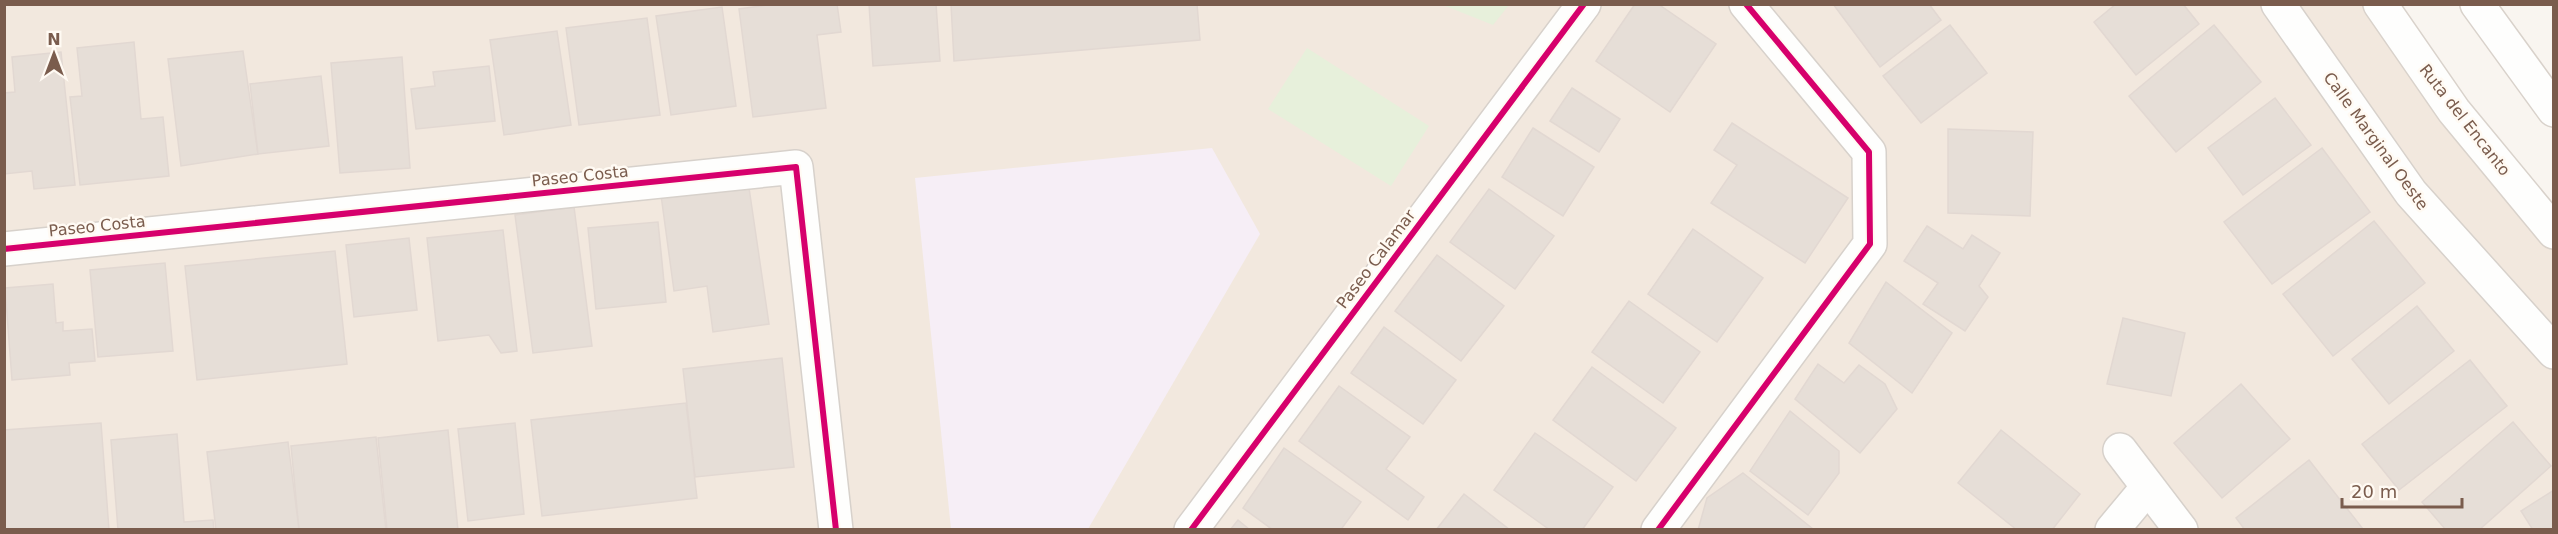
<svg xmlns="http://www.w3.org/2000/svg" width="2558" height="534" font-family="'DejaVu Sans',sans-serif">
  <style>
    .residential { fill: #f2e8de }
    .education { fill: #f6eef6 }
    .green { fill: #e7f0db }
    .building { fill: #e6ded7; stroke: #e2d8d2; stroke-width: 1.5 }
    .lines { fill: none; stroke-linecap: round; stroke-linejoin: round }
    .street-casing { stroke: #d7d1cb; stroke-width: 36 }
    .secondary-casing { stroke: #d9d2cb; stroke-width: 36 }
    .street { stroke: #fefefd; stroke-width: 33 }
    .secondary { stroke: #fefefd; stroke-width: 33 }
    .cycleway-casing { stroke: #fffaf3; stroke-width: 10 }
    .cycleway { stroke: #d6006c; stroke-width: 6 }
    .labels { text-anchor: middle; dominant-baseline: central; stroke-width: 5; stroke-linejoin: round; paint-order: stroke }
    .street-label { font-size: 16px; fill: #7a5c4d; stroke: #fffaf3 }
  </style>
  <rect width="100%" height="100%" fill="#f9f5f0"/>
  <!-- residential -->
  <path class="residential" d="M4 5H2380L2553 232V529H5Z"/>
  <!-- education -->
  <path class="education" d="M1212 148 1260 234 1088 529H951L915 178Z"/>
  <!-- green -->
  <g class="green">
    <path d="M1443 5 1509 4V5L1493 25Z"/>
    <path d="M1307 48 1429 126 1391 186 1268 109Z"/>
  </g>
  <!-- building -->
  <g class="building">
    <path d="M774 4H837L841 32 817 35 826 108 753 117 739 9Z"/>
    <path d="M869 4H936L940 61 873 66Z"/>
    <path d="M951 4H1197L1200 40 954 61Z"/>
    <path d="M1635 4H1658L1716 44 1670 112 1596 61Z"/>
    <path d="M1833 4H1929L1941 20 1880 67Z"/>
    <path d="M2116 4H2183L2199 24 2136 75 2094 22Z"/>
    <path d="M722 7 736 106 671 115 656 16Z"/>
    <path d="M647 18 660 115 579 125 566 28Z"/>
    <path d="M1950 25 1987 73 1921 123 1883 76Z"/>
    <path d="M2214 25 2261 82 2176 152 2129 96Z"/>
    <path d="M557 31 571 125 504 135 490 40Z"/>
    <path d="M134 42 141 119 163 117 169 176 80 185 70 97 82 96 77 48Z"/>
    <path d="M243 51 258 154 181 166 168 59Z"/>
    <path d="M61 52 75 185 34 189 32 171 4 174V93L15 92 12 57Z"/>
    <path d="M402 57 410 168 340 173 331 63Z"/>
    <path d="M489 66 495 121 416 129 411 89 435 86 433 72Z"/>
    <path d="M321 76 329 146 258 154 250 84Z"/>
    <path d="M1572 88 1620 119 1599 152 1550 121Z"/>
    <path d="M2275 98 2311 145 2243 195 2208 148Z"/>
    <path d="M1732 123 1848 198 1805 263 1711 203 1737 165 1714 150Z"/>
    <path d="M1533 128 1594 167 1563 216 1502 177Z"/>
    <path d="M1948 129 2033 132 2030 216 1948 213Z"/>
    <path d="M2322 148 2370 212 2272 284 2224 222Z"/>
    <path d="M748 181 769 324 713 332 707 286 674 291 661 195Z"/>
    <path d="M1489 189 1554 236 1515 289 1450 242Z"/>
    <path d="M574 207 592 346 533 353 515 215Z"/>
    <path d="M2374 221 2425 283 2333 356 2283 294Z"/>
    <path d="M658 222 666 302 596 309 588 228Z"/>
    <path d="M1927 226 1963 249 1972 235 2000 253 1979 286 1988 297 1965 331 1923 304 1938 283 1904 261Z"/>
    <path d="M1693 229 1763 278 1717 342 1648 294Z"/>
    <path d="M503 230 517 351 501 353 489 335 438 341 427 238Z"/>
    <path d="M409 238 417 310 354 317 346 245Z"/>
    <path d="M335 251 347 364 197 380 185 266Z"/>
    <path d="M1437 255 1504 306 1461 361 1395 311Z"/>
    <path d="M165 263 173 351 98 357 90 270Z"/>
    <path d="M1886 282 1952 333 1912 393 1849 343Z"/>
    <path d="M53 284 56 323 63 322V331L92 329 95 361 69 363 70 375 12 380 5 288Z"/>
    <path d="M1629 301 1700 352 1663 403 1592 352Z"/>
    <path d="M2417 306 2454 351 2389 404 2352 359Z"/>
    <path d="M2123 318 2185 333 2171 396 2107 384Z"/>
    <path d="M1384 327 1456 380 1423 424 1351 373Z"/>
    <path d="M782 358 794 467 695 477 683 369Z"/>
    <path d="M2470 360 2507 406 2399 490 2362 444Z"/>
    <path d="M1818 364 1844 383 1859 365 1885 384 1897 409 1860 453 1795 399Z"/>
    <path d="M1592 367 1676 428 1636 481 1553 420Z"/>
    <path d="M2241 384 2290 439 2222 498 2174 443Z"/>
    <path d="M1339 386 1410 437 1386 469 1424 497 1408 520 1299 441Z"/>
    <path d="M686 403 697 498 542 516 531 420Z"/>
    <path d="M1790 411 1839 451V473L1808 515 1750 471Z"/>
    <path d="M2513 422 2551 466 2479 530H2446L2422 502Z"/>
    <path d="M101 423 109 530H4V430Z"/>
    <path d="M515 423 524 514 468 521 458 429Z"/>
    <path d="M448 430 458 530H387L378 438Z"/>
    <path d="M2001 430 2080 494 2052 530H2017L1958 483Z"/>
    <path d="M1535 433 1613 487 1582 530H1550L1494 490Z"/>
    <path d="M177 434 184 522 213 520 214 530H118L111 440Z"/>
    <path d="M376 437 386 530H299L291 446Z"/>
    <path d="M288 442 299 530H216L207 452Z"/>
    <path d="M1284 448 1361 502 1342 528 1344 530H1273L1243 508Z"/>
    <path d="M2309 460 2363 529 2245 530 2236 518Z"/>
    <path d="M1743 473 1813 529 1698 530 1707 498Z"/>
    <path d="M2554 490V530H2533L2521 511Z"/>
    <path d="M1464 494 1510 530H1436Z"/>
    <path d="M1238 520 1250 530H1230Z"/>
  </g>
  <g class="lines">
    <!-- street casing -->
    <g class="street-casing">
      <g id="street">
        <path d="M2278 4 2411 193 2554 352"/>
        <path d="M4 249 796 167 836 530"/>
        <path d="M2120 450 2181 530"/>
        <path d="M1191 530 1584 4"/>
        <path d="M1658 530 1870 244 1869 152 1746 4"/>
        <path d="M2112 530 2147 488"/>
      </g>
    </g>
    <!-- secondary casing -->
    <g class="secondary-casing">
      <g id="secondary">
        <path d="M2380 4 2454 111 2554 232"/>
        <path d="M2477 4 2554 110"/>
      </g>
    </g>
    <!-- street -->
    <use href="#street" class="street"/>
    <!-- secondary -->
    <use href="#secondary" class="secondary"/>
    <!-- cycleway casing -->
    <g class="cycleway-casing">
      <g id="cycleway">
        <path d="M4 249 796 167 836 530"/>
        <path d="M1191 530 1584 4"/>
        <path d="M1658 530 1870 244 1869 152 1746 4"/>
      </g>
    </g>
    <!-- cycleway -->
    <use href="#cycleway" class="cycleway"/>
  </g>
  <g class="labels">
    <!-- street labels -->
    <g class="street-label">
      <text transform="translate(2465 120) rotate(52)">Ruta del Encanto</text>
      <text transform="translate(2376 141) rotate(54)">Calle Marginal Oeste</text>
      <text transform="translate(580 176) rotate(-6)">Paseo Costa</text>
      <text transform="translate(97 226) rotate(-6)">Paseo Costa</text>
      <text transform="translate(1376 259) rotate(-53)">Paseo Calamar</text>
    </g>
  </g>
  <!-- border -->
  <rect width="2558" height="534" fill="none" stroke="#7a5c4d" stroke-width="12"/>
  <!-- north arrow -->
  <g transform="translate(54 54)" stroke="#fffaf3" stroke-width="4.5" paint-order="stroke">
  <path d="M0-4.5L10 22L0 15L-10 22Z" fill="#7a5c4d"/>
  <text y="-9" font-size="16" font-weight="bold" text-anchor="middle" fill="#7a5c4d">N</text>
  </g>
  <!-- scale -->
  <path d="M2342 498v9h120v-9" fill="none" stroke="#7a5c4d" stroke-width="3"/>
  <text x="2351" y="498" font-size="18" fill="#7a5c4d" stroke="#fffaf3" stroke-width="4.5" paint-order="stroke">20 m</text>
</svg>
